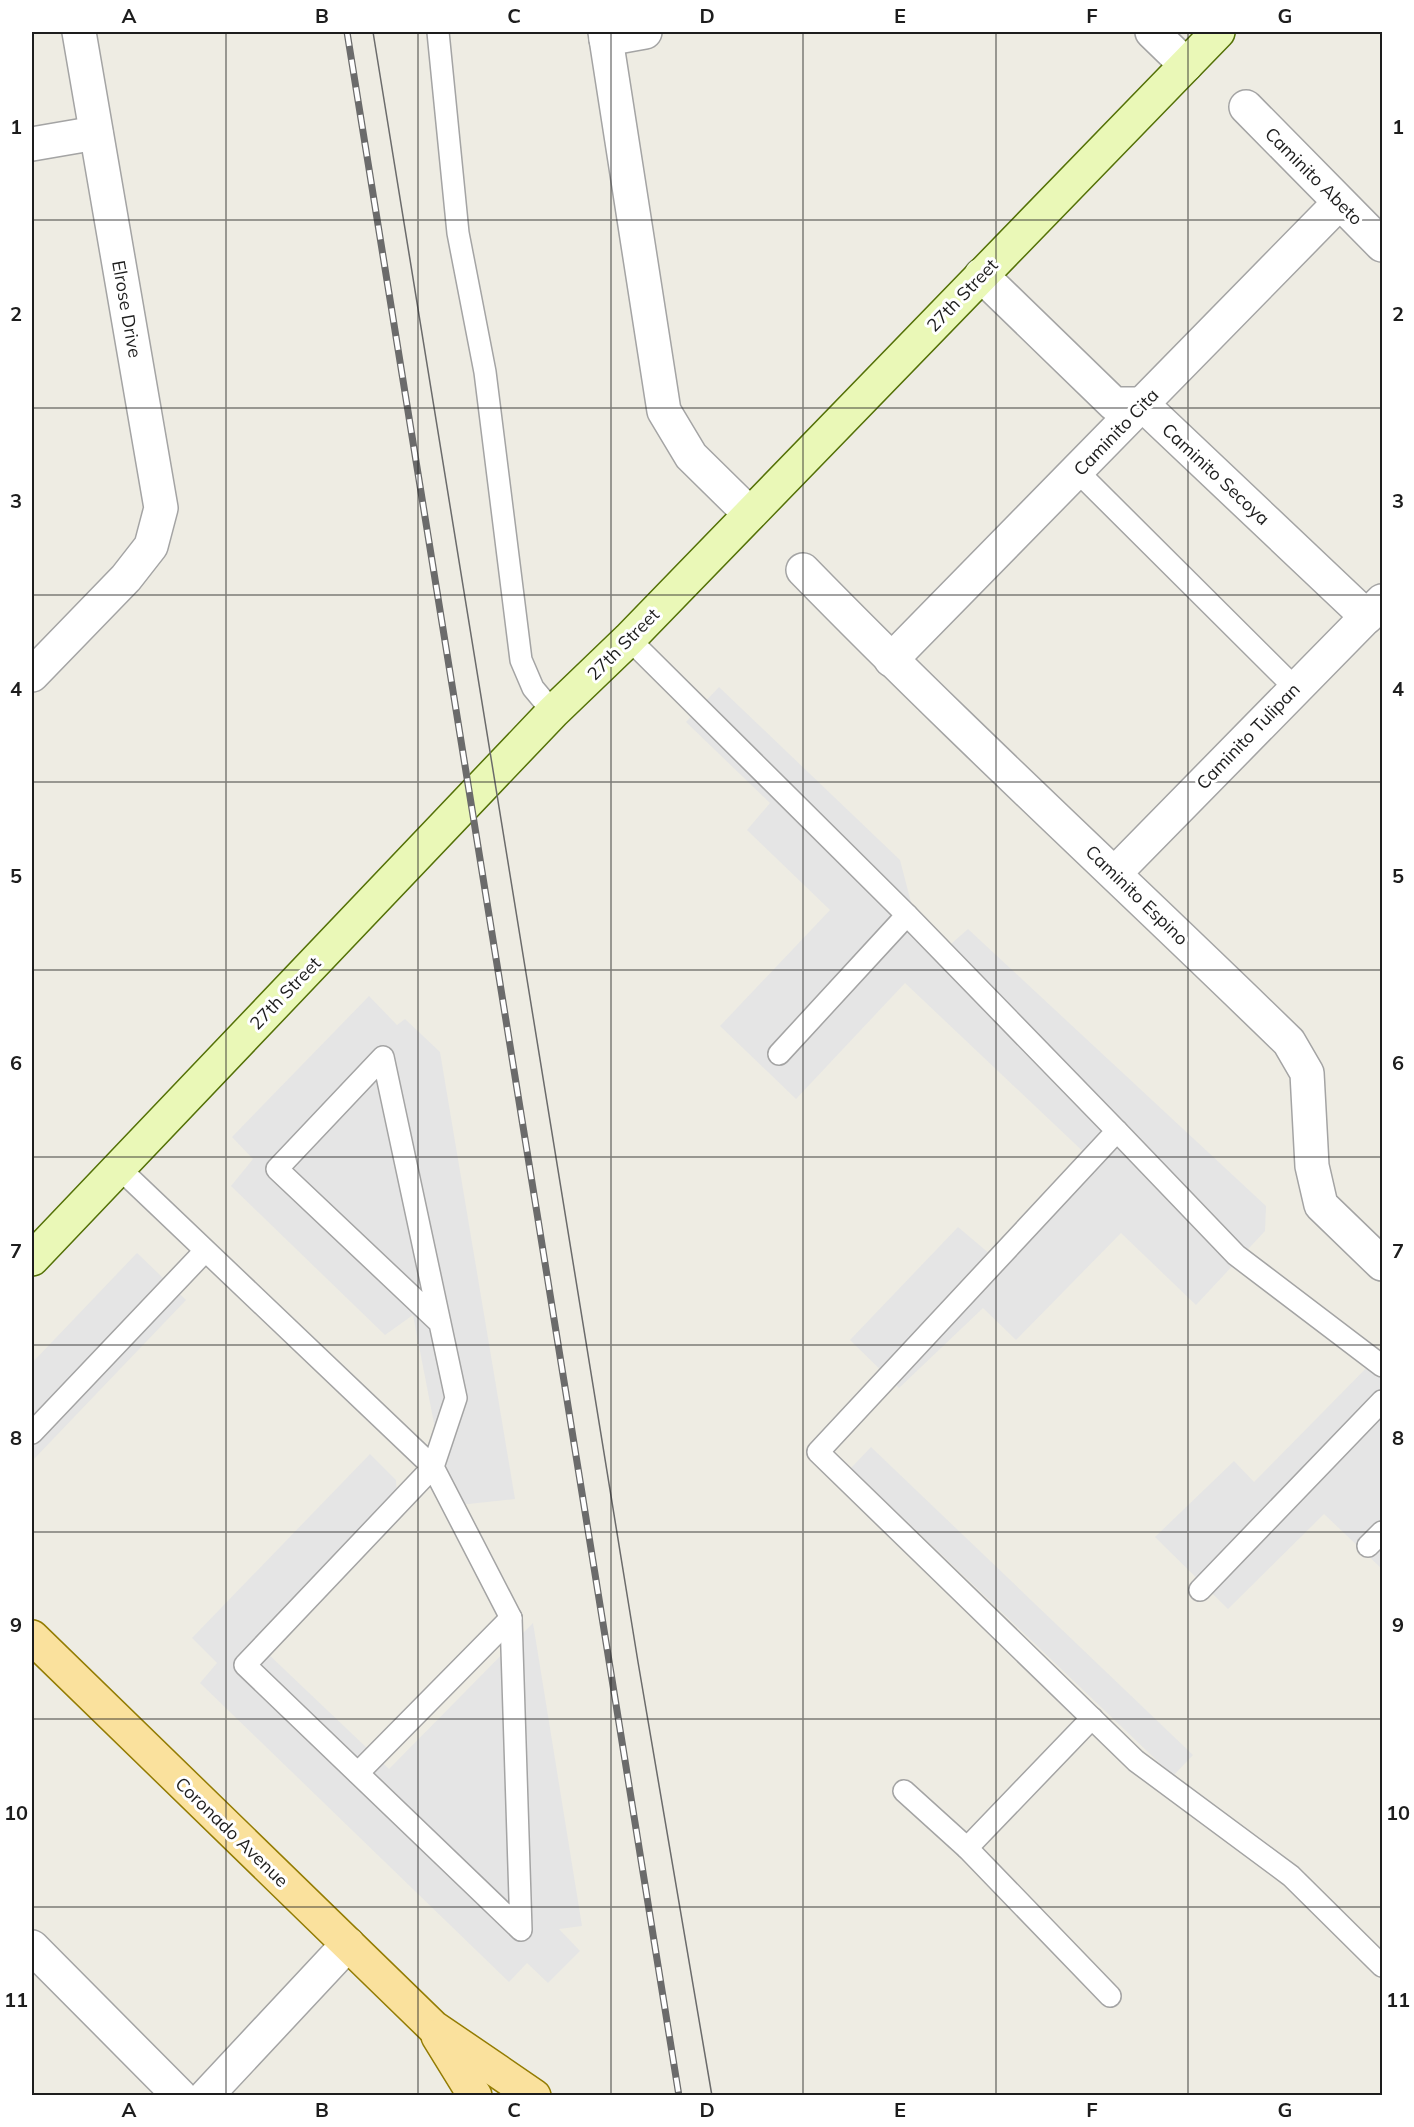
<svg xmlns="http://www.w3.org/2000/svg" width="1414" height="2127" font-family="Mulish,sans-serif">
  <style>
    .parking { fill: #e5e5e5 }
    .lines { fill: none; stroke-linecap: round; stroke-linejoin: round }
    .lane-casing { stroke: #a4a4a4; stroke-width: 24 }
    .street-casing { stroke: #a4a4a4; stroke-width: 36 }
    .secondary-casing { stroke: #547107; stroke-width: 36 }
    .primary-casing { stroke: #937c03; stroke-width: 36 }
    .lane { stroke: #fff; stroke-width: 21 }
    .street { stroke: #fff; stroke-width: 33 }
    .secondary { stroke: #eaf8b7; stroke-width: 33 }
    .primary { stroke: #fae19d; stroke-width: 33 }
    .tram { stroke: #6b6b6b; stroke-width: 1.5 }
    .rail-casing { stroke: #6b6b6b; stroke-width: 7 }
    .rail { stroke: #fff; stroke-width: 4.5; stroke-dasharray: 14; stroke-linecap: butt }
    .grid { fill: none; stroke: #1d1d1d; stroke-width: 1.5; stroke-opacity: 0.55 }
    .labels { text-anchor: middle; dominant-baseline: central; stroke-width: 6; stroke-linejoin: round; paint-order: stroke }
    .street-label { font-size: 18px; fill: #1d1d1d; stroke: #fff }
    .neatline { fill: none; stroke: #1d1d1d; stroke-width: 2 }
    .grid-label { font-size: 20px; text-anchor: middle; font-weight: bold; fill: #1d1d1d }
  </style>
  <rect width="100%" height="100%" fill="#eeece3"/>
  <!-- parking -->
  <g class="parking">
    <path d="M719 687 900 860 914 914 943 951 968 929 1266 1206 1265 1231 1196 1305 1121 1233 1016 1340 983 1308 899 1388 850 1340 958 1227 997 1260 1092 1160 905 983 796 1099 720 1026 830 910 747 830 770 803 686 722Z"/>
    <path d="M369 996 397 1025 405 1019 440 1052 515 1499 450 1506 413 1315 385 1335 231 1186 253 1159 232 1137Z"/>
    <path d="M137 1253 186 1300 32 1461V1363Z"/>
    <path d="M1382 1352V1569L1324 1514 1228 1609 1155 1537 1234 1461 1254 1482Z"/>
    <path d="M871 1447 1193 1755 1173 1776 851 1468Z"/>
    <path d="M370 1454 396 1480 398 1518 265 1651 389 1769 533 1623 582 1926 559 1929 580 1951 548 1983 527 1963 509 1982 200 1683 217 1663 192 1638Z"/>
  </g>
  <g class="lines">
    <!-- lane casing -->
    <g class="lane-casing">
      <g id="lane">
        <path d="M438 32 458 233 485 372 521 660 533 688 553 712"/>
        <path d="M1078 472 1295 688"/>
        <path d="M629 639 907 915 1117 1131 818 1452 1136 1761 1291 1876 1382 1966"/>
        <path d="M779 1054 907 915"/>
        <path d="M1117 1131 1236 1255 1382 1366"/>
        <path d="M118 1167 433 1467 245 1665 521 1930 511 1618 433 1467 456 1398 383 1057 277 1169 440 1323"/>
        <path d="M32 1433 205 1251"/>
        <path d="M1368 1546 1382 1532"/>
        <path d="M1200 1590 1382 1401"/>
        <path d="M358 1773 511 1618"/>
        <path d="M904 1791 967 1848 1110 1996"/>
        <path d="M967 1848 1092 1718"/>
      </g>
    </g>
    <!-- street casing -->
    <g class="street-casing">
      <g id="street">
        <path d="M605 32 664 411 691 456 750 514"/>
        <path d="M1152 32 1186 65"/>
        <path d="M606 39 645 32"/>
        <path d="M1246 107 1382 245"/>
        <path d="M32 144 96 133"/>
        <path d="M981 275 1114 404H1142L1367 617"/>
        <path d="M803 570C961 732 1127 884 1289 1042L1307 1073 1312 1166 1321 1205 1382 1264"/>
        <path d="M891 660 1339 203"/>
        <path d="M32 675 126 578 151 546 161 508 79 32"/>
        <path d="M1115 873 1382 601"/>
        <path d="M32 1947 180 2096"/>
        <path d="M206 2096 348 1944"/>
      </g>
    </g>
    <!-- secondary casing -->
    <g class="secondary-casing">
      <path id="secondary" d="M32 1259 553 712 629 639 1218 32"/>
    </g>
    <!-- primary casing -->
    <g class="primary-casing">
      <g id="primary">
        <path d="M32 1637 433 2027 534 2096"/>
        <path d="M438 2036 475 2096"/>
      </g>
    </g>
    <!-- lane -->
    <use href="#lane" class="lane"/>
    <!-- street -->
    <use href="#street" class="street"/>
    <!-- secondary -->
    <use href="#secondary" class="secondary"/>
    <!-- primary -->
    <use href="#primary" class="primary"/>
    <!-- tram -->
    <path class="tram" d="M373 32 638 1662 712 2096"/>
    <!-- rail casing -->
    <g class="rail-casing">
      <path id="rail" d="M347 32 679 2096"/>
    </g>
    <!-- rail -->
    <use href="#rail" class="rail"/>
  </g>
  <!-- grid -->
  <path class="grid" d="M226 32V2096M418 32V2096M611 32V2096M803 32V2096M996 32V2096M1188 32V2096M32 220H1382M32 408H1382M32 595H1382M32 782H1382M32 970H1382M32 1157H1382M32 1345H1382M32 1532H1382M32 1719H1382M32 1907H1382"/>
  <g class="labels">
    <!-- street labels -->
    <g class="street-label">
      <text transform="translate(1314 176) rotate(45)">Caminito Abeto</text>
      <text transform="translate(962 295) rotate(-46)">27th Street</text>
      <text transform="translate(127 309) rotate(80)">Elrose Drive</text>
      <text transform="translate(1116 432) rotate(-46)">Caminito Cita</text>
      <text transform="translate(1216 474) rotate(43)">Caminito Secoya</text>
      <text transform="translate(623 644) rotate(-45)">27th Street</text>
      <text transform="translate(1248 736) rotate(-46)">Caminito Tulipan</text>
      <text transform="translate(1137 895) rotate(44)">Caminito Espino</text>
      <text transform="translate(285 993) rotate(-46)">27th Street</text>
      <text transform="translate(232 1832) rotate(44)">Coronado Avenue</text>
    </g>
  </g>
  <!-- border -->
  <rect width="1414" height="2127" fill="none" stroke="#ffffff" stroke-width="66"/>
  <rect x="33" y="33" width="1348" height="2061" class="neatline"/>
  <g class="grid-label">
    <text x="129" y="23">A</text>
    <text x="322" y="23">B</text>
    <text x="514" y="23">C</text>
    <text x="707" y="23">D</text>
    <text x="900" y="23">E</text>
    <text x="1092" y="23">F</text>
    <text x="1285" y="23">G</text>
    <text x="16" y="134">1</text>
    <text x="1398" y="134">1</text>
    <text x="16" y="321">2</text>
    <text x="1398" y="321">2</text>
    <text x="16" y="508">3</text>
    <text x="1398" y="508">3</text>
    <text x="16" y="696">4</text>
    <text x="1398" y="696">4</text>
    <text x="16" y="883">5</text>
    <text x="1398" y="883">5</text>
    <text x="16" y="1070">6</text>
    <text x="1398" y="1070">6</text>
    <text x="16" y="1258">7</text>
    <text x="1398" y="1258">7</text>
    <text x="16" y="1445">8</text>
    <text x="1398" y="1445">8</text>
    <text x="16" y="1632">9</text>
    <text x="1398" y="1632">9</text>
    <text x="16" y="1820">10</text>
    <text x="1398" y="1820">10</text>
    <text x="16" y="2007">11</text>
    <text x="1398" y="2007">11</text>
    <text x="129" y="2117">A</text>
    <text x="322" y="2117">B</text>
    <text x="514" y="2117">C</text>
    <text x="707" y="2117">D</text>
    <text x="900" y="2117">E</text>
    <text x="1092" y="2117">F</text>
    <text x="1285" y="2117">G</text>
  </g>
</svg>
